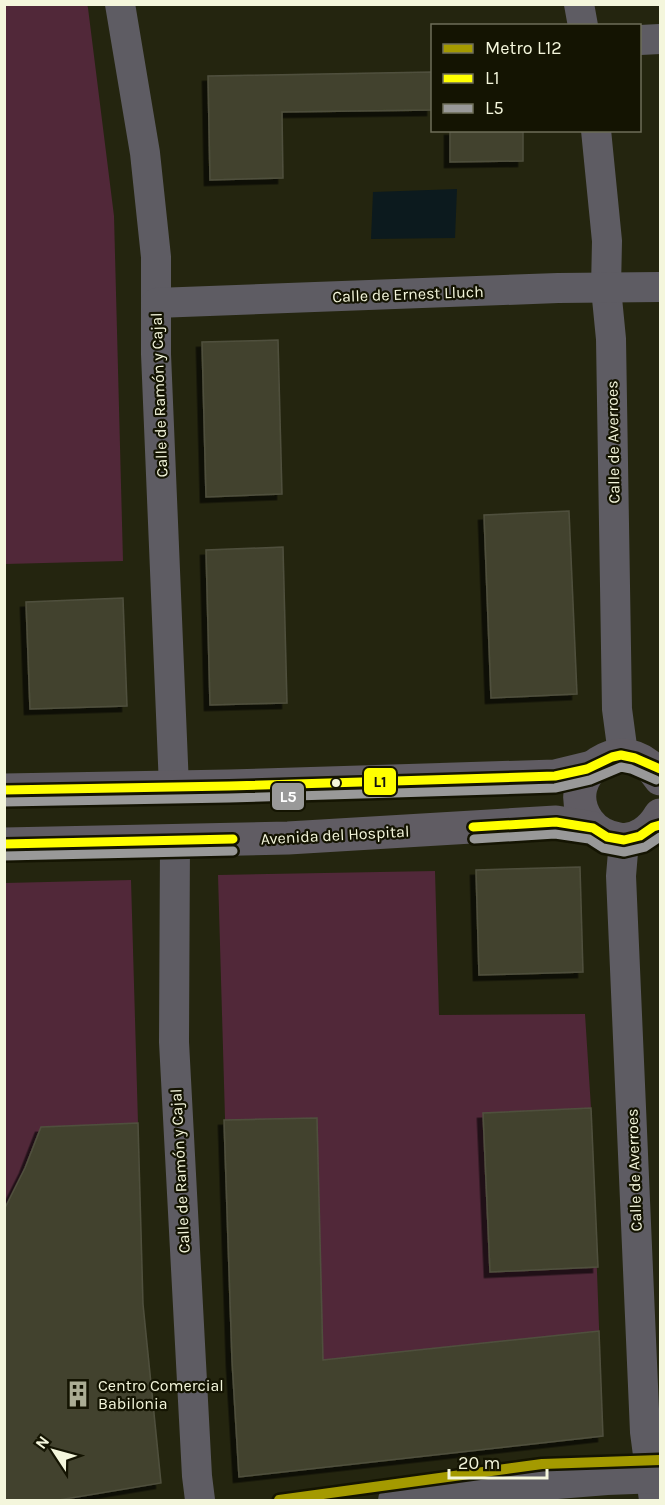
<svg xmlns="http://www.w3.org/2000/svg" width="665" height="1505" font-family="Karla,sans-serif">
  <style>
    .green { fill: #512839 }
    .water { fill: #0c1a1e }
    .building { fill: #42432e; stroke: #50503e; stroke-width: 1.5; filter: url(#shadow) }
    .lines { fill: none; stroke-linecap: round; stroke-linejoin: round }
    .street { stroke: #5e5c63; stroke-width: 30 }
    .secondary { stroke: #605c63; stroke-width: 33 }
    .bus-1-casing { stroke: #141402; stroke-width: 14 }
    .bus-2-casing { stroke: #141402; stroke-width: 14 }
    .bus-1 { stroke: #ff0; stroke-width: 9 }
    .bus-2 { stroke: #999; stroke-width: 9 }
    .metro-1-casing { stroke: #141402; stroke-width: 15 }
    .metro-1 { stroke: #a49a00; stroke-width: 10 }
    .bus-dot { fill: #f4f6dc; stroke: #141402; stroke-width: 2 }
    .labels { text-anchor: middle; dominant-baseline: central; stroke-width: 4.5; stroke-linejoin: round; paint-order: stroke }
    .street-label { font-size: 16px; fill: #f4f6dc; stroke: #141402 }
    .poi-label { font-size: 16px; fill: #f4f6dc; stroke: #141402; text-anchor: start }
    .line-badge { stroke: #141402; stroke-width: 2 }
    .badge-label { font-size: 16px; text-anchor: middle; font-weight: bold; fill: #fff }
    .pale-badge-label { font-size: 16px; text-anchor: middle; font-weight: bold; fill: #111 }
  </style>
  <defs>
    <filter id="shadow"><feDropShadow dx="-5.5" dy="5.5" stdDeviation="0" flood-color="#0009"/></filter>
  </defs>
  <rect width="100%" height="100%" fill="#24250f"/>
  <!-- green -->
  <g class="green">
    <path d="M5 4H87L88 8 114 216 123 561 5 564Z"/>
    <path d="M435 871 439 1015 585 1014 591 1108 603 1436 239 1477 232 1361 218 875Z"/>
    <path d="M131 880 138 1123 41 1127 25 1168 5 1210V883Z"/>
  </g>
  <!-- water -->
  <path class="water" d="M457 189 455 238 371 239 373 192Z"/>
  <!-- building -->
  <g class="building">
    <path d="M432 72V110L282 112 283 178 210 180 208 76Z"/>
    <path d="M450 130H523V161L450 162Z"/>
    <path d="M278 340 282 494 206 497 202 342Z"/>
    <path d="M569 511 577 694 491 698 484 515Z"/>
    <path d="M283 547 287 703 210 705 206 550Z"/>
    <path d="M123 598 127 706 30 709 26 602Z"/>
    <path d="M580 867 583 972 479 975 476 870Z"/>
    <path d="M591 1108 598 1267 490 1272 483 1113Z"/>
    <path d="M317 1118 323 1360 599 1331 603 1436 239 1477 232 1361 224 1120Z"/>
    <path d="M138 1123 143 1304 161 1483 59 1500H4V1210L25 1168 41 1127Z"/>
  </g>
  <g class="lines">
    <!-- street -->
    <g class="street">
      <path d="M120 4 145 153 156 257V354L174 787"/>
      <path d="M579 4 583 26"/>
      <path d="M640 40 660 39"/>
      <path d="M596 130 607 241 606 288 611 339 617 709 623 754"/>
      <path d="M156 303 558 288 660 287"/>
      <path d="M624 840 621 876 645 1432 654 1500"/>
      <path d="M175 841 174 1042 197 1476 200 1500"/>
      <path d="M393 1500 434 1494 607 1480 660 1478"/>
    </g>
    <!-- secondary -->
    <g class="secondary">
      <path d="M660 779C625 724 556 776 588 821 596 832 606 837 619 839 637 842 652 829 660 815"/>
      <path d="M4 790 229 786 555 776 592 767"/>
      <path d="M4 844 288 838 556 822 593 828"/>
    </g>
    <!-- bus-1 casing -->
    <g class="bus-1-casing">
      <g id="bus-1">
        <path d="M4 790 229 786 555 776 587 769 612 757 621 755 635 758 660 769"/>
        <path d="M473 827 556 822 593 828 607 837 624 840 640 836 653 827 660 825"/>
        <path d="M4 844 233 839"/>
      </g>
    </g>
    <!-- bus-2 casing -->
    <g class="bus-2-casing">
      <g id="bus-2">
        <path d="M4 802 229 798 555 788 590 780 621 767 631 769 656 780"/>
        <path d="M474 839 555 834 589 839 603 848 624 852 645 847 660 837"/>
        <path d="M4 856 233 851"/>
      </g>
    </g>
    <!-- bus-1 -->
    <use href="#bus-1" class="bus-1"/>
    <!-- bus-2 -->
    <use href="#bus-2" class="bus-2"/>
    <!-- metro-1 casing -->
    <g class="metro-1-casing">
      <path id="metro-1" d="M279 1500 542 1464 660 1460"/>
    </g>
    <!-- metro-1 -->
    <use href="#metro-1" class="metro-1"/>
  </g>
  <!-- icons -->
  <defs>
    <g id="building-bare" transform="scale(2.07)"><path d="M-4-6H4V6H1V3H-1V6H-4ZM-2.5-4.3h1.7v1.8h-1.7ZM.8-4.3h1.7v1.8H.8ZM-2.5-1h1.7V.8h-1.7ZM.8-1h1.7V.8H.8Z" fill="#abad94" stroke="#141402" stroke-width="2.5" paint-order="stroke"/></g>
  </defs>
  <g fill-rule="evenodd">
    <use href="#building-bare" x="78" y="1394"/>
  </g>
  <!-- markers -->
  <circle class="bus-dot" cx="336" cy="783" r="5"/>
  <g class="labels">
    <!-- street labels -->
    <g class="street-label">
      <text transform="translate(408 294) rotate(-2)">Calle de Ernest Lluch</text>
      <text transform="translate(159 395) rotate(-92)">Calle de Ramón y Cajal</text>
      <text transform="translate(613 442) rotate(-91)">Calle de Averroes</text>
      <text transform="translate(335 835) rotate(-3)">Avenida del Hospital</text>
      <text transform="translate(634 1170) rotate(-92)">Calle de Averroes</text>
      <text transform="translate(180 1171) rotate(-93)">Calle de Ramón y Cajal</text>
    </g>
    <!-- poi labels -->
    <g class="poi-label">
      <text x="98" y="1385">Centro Comercial<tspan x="98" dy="18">Babilonia</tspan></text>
    </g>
  </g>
  <g class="line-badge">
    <rect x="363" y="767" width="34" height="29" rx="6" fill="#ff0"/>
    <rect x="271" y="782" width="34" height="29" rx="6" fill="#999"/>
  </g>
  <g class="badge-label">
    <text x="288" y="802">L5</text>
  </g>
  <g class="pale-badge-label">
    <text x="380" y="787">L1</text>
  </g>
  <!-- border -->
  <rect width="665" height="1505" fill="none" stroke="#f4f6dc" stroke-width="12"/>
  <!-- legend -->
  <rect x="431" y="24" width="210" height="108" fill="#141402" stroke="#6e6e59" stroke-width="1.5"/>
  <rect x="443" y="44" width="30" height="9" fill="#a49a00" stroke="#6e6e59" stroke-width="1.5"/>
  <text x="485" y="54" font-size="18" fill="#f4f6dc">Metro L12</text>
  <rect x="443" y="74" width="30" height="9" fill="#ffff00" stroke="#6e6e59" stroke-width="1.5"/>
  <text x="485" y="84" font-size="18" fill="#f4f6dc">L1</text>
  <rect x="443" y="104" width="30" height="9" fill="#999999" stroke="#6e6e59" stroke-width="1.5"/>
  <text x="485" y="114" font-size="18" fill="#f4f6dc">L5</text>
  <!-- north arrow -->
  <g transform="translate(54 1451) rotate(306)" stroke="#141402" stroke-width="4.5" paint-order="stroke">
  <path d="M0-4.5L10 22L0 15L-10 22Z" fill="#f4f6dc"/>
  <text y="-9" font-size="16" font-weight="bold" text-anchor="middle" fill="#f4f6dc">N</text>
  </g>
  <!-- scale -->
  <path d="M449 1469v9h98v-9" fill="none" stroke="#f4f6dc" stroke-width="3"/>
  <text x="458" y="1469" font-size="18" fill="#f4f6dc" stroke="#141402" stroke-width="4.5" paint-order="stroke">20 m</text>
</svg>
